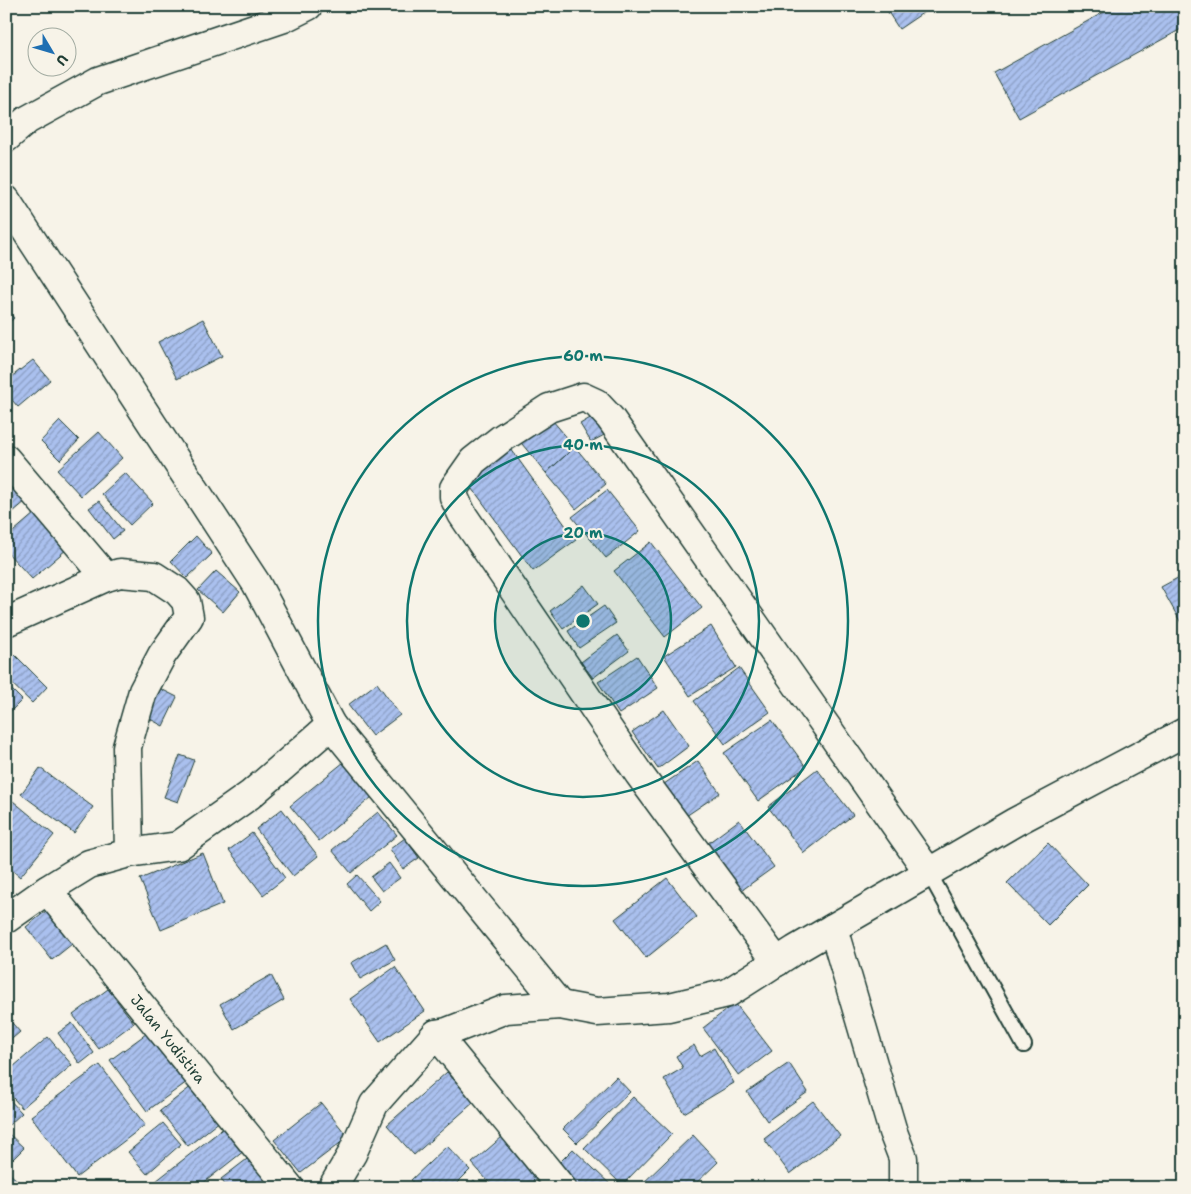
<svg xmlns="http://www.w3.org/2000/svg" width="1191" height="1194" font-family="'Shantell Sans',sans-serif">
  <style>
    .building { fill: url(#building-hatch); stroke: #1f3d34 }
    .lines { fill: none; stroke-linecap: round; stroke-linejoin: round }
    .service-casing { stroke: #1f3d34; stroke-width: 18 }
    .minor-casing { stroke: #1f3d34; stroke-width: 31 }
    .service { stroke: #f7f3e8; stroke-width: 14 }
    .minor { stroke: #f7f3e8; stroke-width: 28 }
    .ring { fill: none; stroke: #0f766e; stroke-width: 2.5 }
    .labels { text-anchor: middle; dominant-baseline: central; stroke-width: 4; stroke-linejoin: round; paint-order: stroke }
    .street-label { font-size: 15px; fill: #1f3d34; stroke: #f7f3e8 }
    .centre { fill: #0f766e; stroke: #f7f3e8; stroke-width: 2.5 }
    .ring-label { font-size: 15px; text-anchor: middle; font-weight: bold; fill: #0f766e; stroke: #f7f3e8; stroke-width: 4; stroke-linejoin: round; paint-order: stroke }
  </style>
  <defs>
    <pattern id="building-hatch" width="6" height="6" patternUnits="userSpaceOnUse" patternTransform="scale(1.25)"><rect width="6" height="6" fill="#aac0ee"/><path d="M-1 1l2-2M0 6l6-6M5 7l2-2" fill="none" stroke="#8a9dc2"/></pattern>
  </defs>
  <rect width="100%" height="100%" fill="#f7f3e8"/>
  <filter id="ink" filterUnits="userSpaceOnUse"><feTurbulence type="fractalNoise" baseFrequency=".02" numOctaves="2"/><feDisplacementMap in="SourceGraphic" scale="10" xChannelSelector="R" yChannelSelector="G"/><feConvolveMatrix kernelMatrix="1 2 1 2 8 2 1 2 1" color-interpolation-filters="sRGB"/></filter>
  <g filter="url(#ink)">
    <!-- building -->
    <g class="building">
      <path d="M884 6H933L899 29Z"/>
      <path d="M1115 6H1185V27L1019 118 994 73Z"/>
      <path d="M6 309 14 318 6 326Z"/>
      <path d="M203 319 222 356 177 379 158 342Z"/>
      <path d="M33 360 50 380 18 407 6 393V381Z"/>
      <path d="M547 414 575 447 546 473 517 438Z"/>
      <path d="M597 414 608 433 591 442 580 424Z"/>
      <path d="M60 421 79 440 60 460 41 441Z"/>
      <path d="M99 432 122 458 81 496 57 470Z"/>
      <path d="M575 447 606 484 576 509 546 473Z"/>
      <path d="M511 449 576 540 533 571 467 481Z"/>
      <path d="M6 469 33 495 6 518Z"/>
      <path d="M125 473 153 503 130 525 102 494Z"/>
      <path d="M607 490 640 531 606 558 572 517Z"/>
      <path d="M99 501 123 531 113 539 89 508Z"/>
      <path d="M35 513 67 549 32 579 6 551V538Z"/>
      <path d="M196 536 212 554 187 578 171 561Z"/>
      <path d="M651 542 702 608 665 637 614 571Z"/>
      <path d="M216 571 240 592 223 612 198 590Z"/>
      <path d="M1185 574V630L1161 587Z"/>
      <path d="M584 585 598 604 563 629 550 611Z"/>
      <path d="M604 606 616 623 579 648 568 631Z"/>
      <path d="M711 626 736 667 690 696 664 656Z"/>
      <path d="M617 635 629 651 593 678 581 662Z"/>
      <path d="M15 655 47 687 32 703 6 678V664Z"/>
      <path d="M637 656 658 688 619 714 598 682Z"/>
      <path d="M739 668 770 712 725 744 694 701Z"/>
      <path d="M377 683 400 715 372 736 348 705Z"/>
      <path d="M6 684 22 700 6 716Z"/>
      <path d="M155 686 177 697 163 726 141 714Z"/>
      <path d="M664 710 689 746 658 769 632 732Z"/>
      <path d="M772 720 806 767 758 801 724 753Z"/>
      <path d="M180 755 194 760 178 802 164 797Z"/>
      <path d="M698 761 720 793 686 816 664 784Z"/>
      <path d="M344 762 372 797 319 841 290 806Z"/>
      <path d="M40 768 93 807 74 833 21 794Z"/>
      <path d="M817 769 853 815 804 853 768 807Z"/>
      <path d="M13 801 54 835 20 877 6 865V809Z"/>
      <path d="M282 809 318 856 293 876 256 829Z"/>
      <path d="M378 812 397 835 351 873 332 850Z"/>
      <path d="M739 820 774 867 738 893 704 846Z"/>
      <path d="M252 833 285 878 263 895 229 850Z"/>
      <path d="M405 838 419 858 403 869 390 849Z"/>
      <path d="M1048 843 1088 885 1048 925 1007 883Z"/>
      <path d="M203 853 223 904 161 930 140 879Z"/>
      <path d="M389 863 400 878 382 891 371 877Z"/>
      <path d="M357 875 380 901 369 911 347 884Z"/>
      <path d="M667 878 697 917 646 958 615 919Z"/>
      <path d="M56 903 82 936 52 960 26 927Z"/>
      <path d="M386 943 395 960 360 979 351 963Z"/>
      <path d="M395 967 425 1011 380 1042 350 999Z"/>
      <path d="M271 975 284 1000 234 1029 220 1004Z"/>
      <path d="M108 989 134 1023 99 1049 73 1015Z"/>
      <path d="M735 1003 772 1051 739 1076 703 1028Z"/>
      <path d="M6 1016 20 1032 6 1044Z"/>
      <path d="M72 1023 94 1053 80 1064 58 1033Z"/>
      <path d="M150 1031 187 1082 147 1111 110 1060Z"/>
      <path d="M48 1037 72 1065 22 1108 6 1090V1073Z"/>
      <path d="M694 1045 700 1056 714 1048 734 1083 684 1113 664 1079 683 1068 676 1056Z"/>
      <path d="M789 1063 808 1092 767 1121 747 1092Z"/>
      <path d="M100 1065 145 1125 77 1177 31 1116Z"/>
      <path d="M447 1072 474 1102 414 1155 387 1125Z"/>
      <path d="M616 1077 630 1092 577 1143 563 1129Z"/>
      <path d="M197 1082 225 1117 188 1146 160 1111Z"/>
      <path d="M6 1096 22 1113 9 1125 6 1122Z"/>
      <path d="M633 1097 672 1134 622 1185 584 1148Z"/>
      <path d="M813 1101 840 1136 790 1174 764 1139Z"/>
      <path d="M321 1103 348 1137 301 1173 274 1140Z"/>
      <path d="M163 1123 181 1144 147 1174 128 1152Z"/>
      <path d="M230 1123 249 1147 197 1188H161L156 1181Z"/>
      <path d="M9 1134 24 1148 13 1159 6 1152V1137Z"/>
      <path d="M693 1135 718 1162 691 1188H638Z"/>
      <path d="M502 1137 538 1177 526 1188H494L472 1163Z"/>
      <path d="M447 1146 470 1170 452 1188H419L411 1180Z"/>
      <path d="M573 1149 614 1188H566L550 1172Z"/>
      <path d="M255 1153 281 1188H227L221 1179Z"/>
      <path d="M10 1174 24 1186 23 1188H6V1178Z"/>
      <path d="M474 1180 480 1188H465Z"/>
    </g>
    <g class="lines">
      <!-- service casing -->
      <g class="service-casing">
        <path id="service" d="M929 873 1024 1045"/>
      </g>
      <!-- minor casing -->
      <g class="minor-casing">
        <g id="minor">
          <path d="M6 138 27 120 98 81 284 18 308 6"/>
          <path d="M6 200 256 583 331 725 560 1005"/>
          <path d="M6 459 106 577"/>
          <path d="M6 622 106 577 120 573 154 576 177 591 186 601 189 617 162 655 143 691 127 747 129 853 89 864 47 890 6 919"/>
          <path d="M129 853 178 846 250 795 331 725"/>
          <path d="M47 890 290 1188"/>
          <path d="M833 928 893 1132 903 1158V1188"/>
          <path d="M777 962 639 774 462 514 454 497V488L473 461 501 439 549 408 583 397 596 403 610 418 929 873"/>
          <path d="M436 1034 562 1188"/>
          <path d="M332 1188 352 1154 374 1104 436 1034 447 1032 506 1009 560 1005 597 1012 669 1007 728 993 795 950 1015 822 1185 732"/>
        </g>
      </g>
      <!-- service -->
      <use href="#service" class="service"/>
      <!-- minor -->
      <use href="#minor" class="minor"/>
    </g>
  </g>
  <!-- distance rings -->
  <circle cx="583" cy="621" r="88" fill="#0f766e" fill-opacity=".12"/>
  <g class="ring">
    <circle cx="583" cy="621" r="88"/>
    <circle cx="583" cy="621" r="176"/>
    <circle cx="583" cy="621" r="265"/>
  </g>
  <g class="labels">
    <!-- street labels -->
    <g class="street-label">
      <text transform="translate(168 1039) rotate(51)">Jalan Yudistira</text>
    </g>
  </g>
  <circle cx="583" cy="621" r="8" class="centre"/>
  <g class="ring-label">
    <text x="583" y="361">60 m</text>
    <text x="583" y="450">40 m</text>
    <text x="583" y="538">20 m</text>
  </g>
  <!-- margin -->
  <rect width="1191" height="1194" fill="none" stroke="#f7f3e8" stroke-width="25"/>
  <rect x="12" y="12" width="1166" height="1169" fill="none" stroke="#1f3d34" stroke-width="2" filter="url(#ink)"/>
  <!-- north arrow -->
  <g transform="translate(52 52) rotate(128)"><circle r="24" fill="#f7f3e8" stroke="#a1aaa0"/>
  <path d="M0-4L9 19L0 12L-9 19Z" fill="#1f6fb2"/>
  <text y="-8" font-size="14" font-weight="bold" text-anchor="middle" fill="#1f3d34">U</text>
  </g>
</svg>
